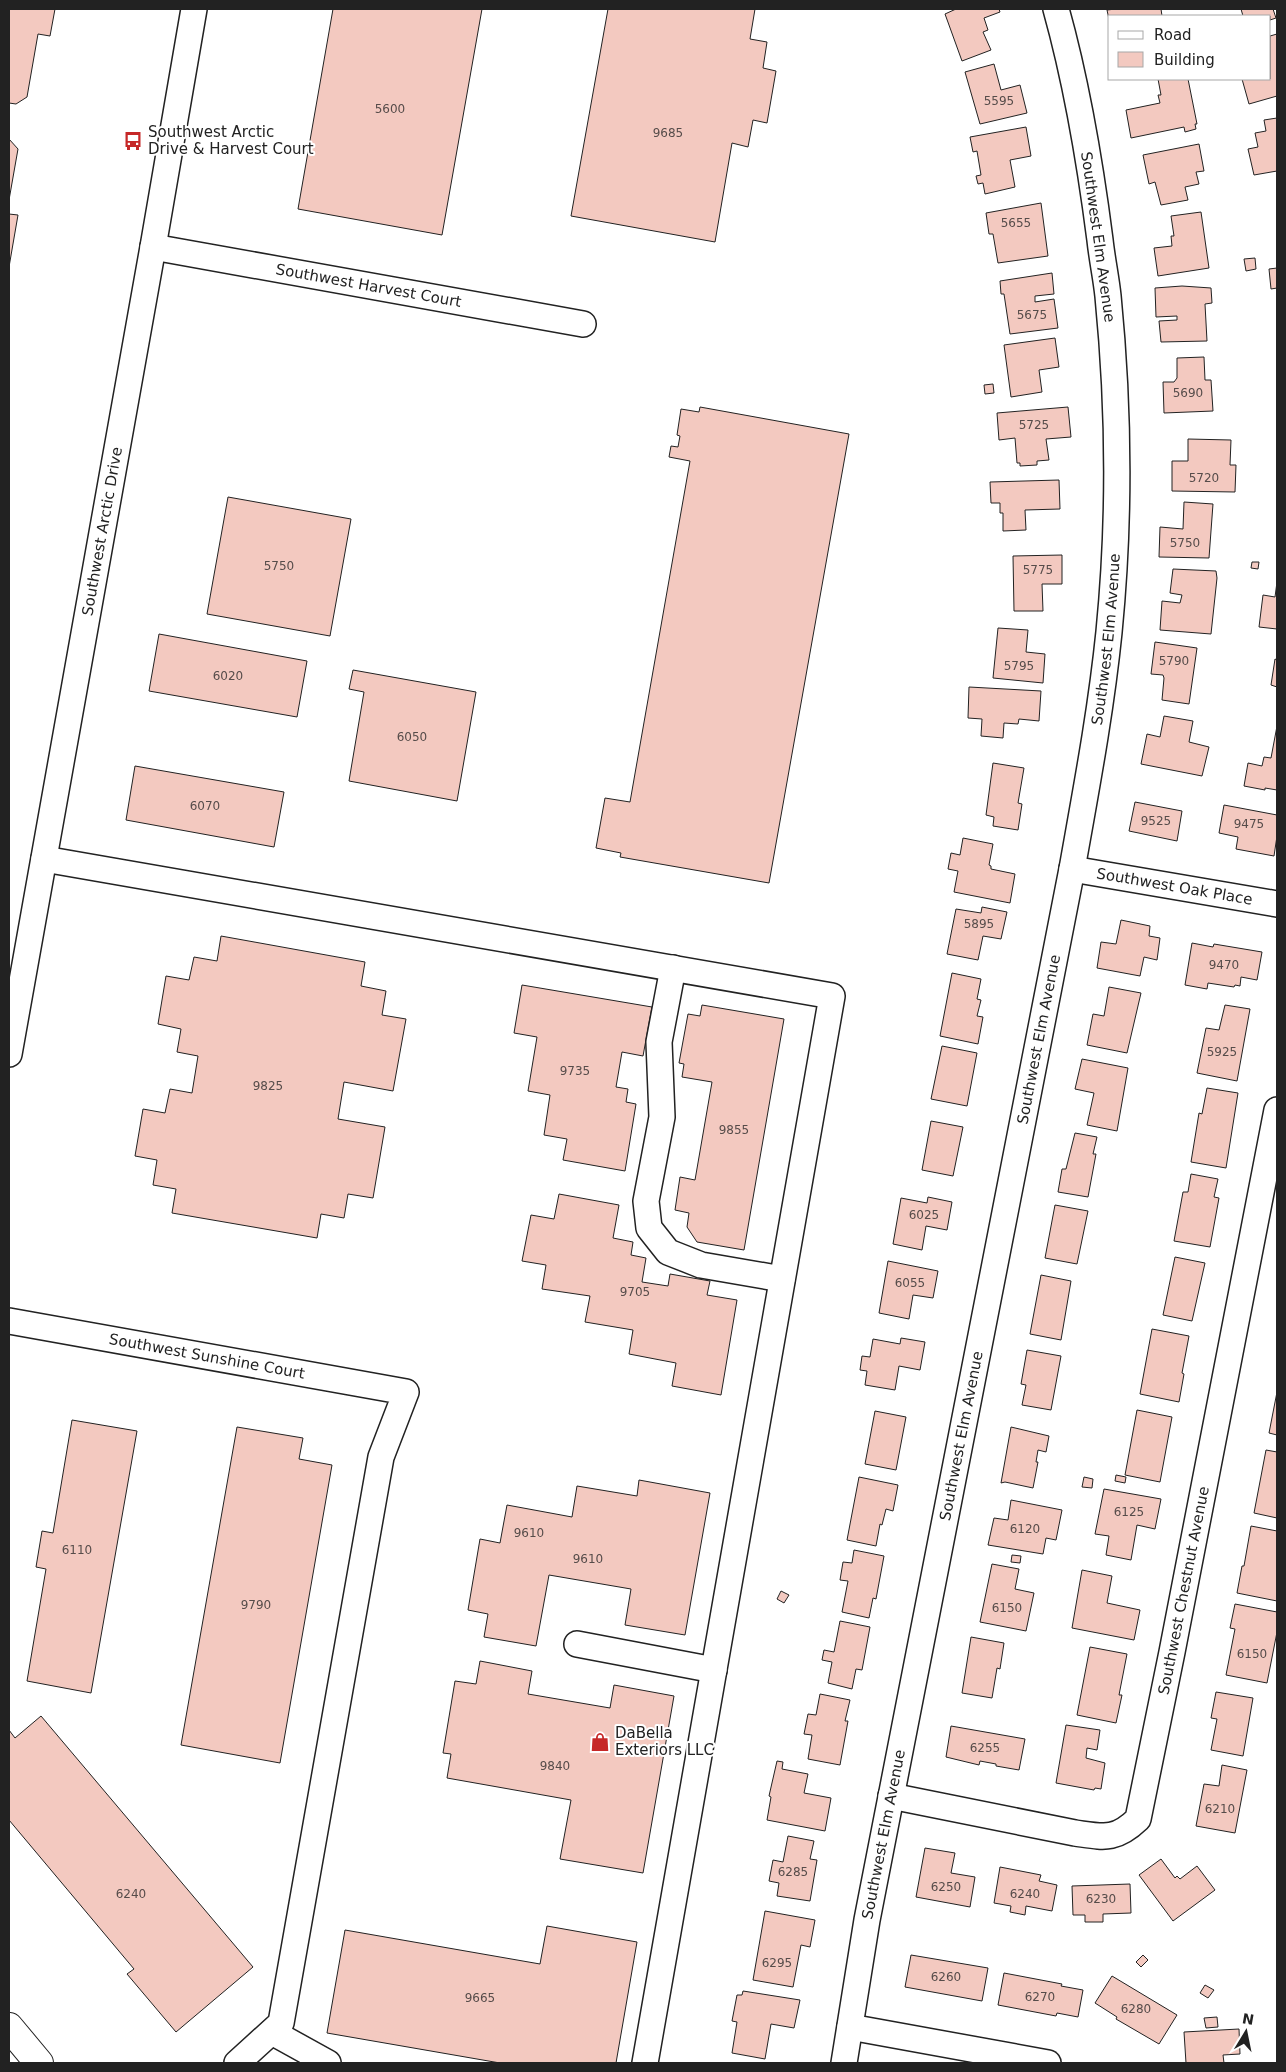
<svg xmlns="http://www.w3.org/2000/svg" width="1286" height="2072" font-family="'DejaVu Sans',sans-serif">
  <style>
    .building { fill: #f3c9c0; stroke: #222 }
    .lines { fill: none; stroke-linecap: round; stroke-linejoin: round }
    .minor-casing { stroke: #222; stroke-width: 28 }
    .major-casing { stroke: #222; stroke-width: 30 }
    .minor { stroke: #fff; stroke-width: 25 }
    .major { stroke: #fff; stroke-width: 28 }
    .labels { text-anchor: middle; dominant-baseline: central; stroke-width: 4; stroke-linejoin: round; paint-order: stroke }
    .number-label { font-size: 12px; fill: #564c4a }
    .poi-label { font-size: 15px; fill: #222; stroke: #fff; text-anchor: start }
    .street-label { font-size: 15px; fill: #222; stroke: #fff }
  </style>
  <rect width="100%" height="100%" fill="#fff"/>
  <!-- building -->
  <g class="building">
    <path d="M9 9H55L50 36 38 34 27 97 16 104 9 103Z"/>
    <path d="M333 9H482L442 235 298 209Z"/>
    <path d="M608 9H755L750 39 767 42 763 68 776 71 767 123 753 120 748 147 732 143 715 242 571 216Z"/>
    <path d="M956 9H999L1000 12 984 18 988 30 983 32 991 50 962 61 945 14Z"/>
    <path d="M1116 9H1161L1162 16H1110V24L1107 10Z"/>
    <path d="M1241 9H1273L1276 18 1270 20V16H1243Z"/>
    <path d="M1277 34V96L1249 104 1242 79H1270V36Z"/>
    <path d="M994 64 1001 90 1020 85 1027 113 980 124 965 72Z"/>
    <path d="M1158 79H1188L1197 124H1195L1196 129 1185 132 1184 127 1131 138 1126 110 1160 103 1158 95H1161Z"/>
    <path d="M1277 118V171L1254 175 1248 149 1258 147 1255 133 1266 131 1264 120Z"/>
    <path d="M1026 127 1031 156 1010 160 1015 187 985 194 983 183 978 184 976 176 981 175 977 151 973 152 970 137Z"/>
    <path d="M9 139 18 149 9 200Z"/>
    <path d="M1199 144 1204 171 1196 172 1199 184 1185 187 1188 200 1161 205 1155 182 1149 184 1143 155Z"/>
    <path d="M1041 203 1048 256 998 263 993 234H989L986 213Z"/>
    <path d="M1201 212 1209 268 1158 276 1154 248 1172 246 1171 236H1174L1171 216Z"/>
    <path d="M9 214 18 215 9 267Z"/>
    <path d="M1255 258 1256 269 1246 271 1244 259Z"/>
    <path d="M1277 268V288L1271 289 1269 269Z"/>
    <path d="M1052 273 1054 294 1035 296V302L1054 299 1058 328 1010 334 1004 294H1001L1000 281Z"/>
    <path d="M1182 286 1211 288 1212 303 1205 304 1207 341 1161 342 1159 321 1177 320V316L1156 317 1155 288Z"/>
    <path d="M1055 338 1059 367 1039 370 1042 392 1011 397 1004 345Z"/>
    <path d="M1204 357 1205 380H1211L1213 411 1164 413 1163 382H1174L1177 378V358Z"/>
    <path d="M993 384 994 393 985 394 984 385Z"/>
    <path d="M700 407 849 434 769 883 620 857 621 853 596 848 605 798 630 802 690 461 669 457 671 446 678 447 680 436 677 435 681 409 699 412Z"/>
    <path d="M1068 407 1071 437 1046 439 1049 460 1037 461V465L1020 466V463H1017L1015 438 999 440 997 413Z"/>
    <path d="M1188 439 1231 440 1230 465H1236L1235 492 1172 491V461H1188Z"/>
    <path d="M1059 480 1060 509 1025 510 1026 530 1003 531V513H1000V503H991L990 482Z"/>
    <path d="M228 497 351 519 330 636 207 614Z"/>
    <path d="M1184 502 1213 504 1209 558 1159 557 1160 527 1183 529Z"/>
    <path d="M1062 555V584H1042L1043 611H1014L1013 556Z"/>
    <path d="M1252 562H1259L1258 569 1251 568Z"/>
    <path d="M1173 569 1216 571 1217 578 1211 634 1160 630 1162 601 1180 603 1182 595 1170 593Z"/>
    <path d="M1277 582V629L1259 627 1263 595 1275 597Z"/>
    <path d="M998 628 1028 630 1026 652 1045 654 1043 683 993 678Z"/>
    <path d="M159 634 307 661 297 717 149 691Z"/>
    <path d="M1155 642 1197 648 1189 704 1162 700 1164 678 1163 675 1151 674Z"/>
    <path d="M1275 659 1277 660V687L1271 685Z"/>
    <path d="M353 670 476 692 457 801 349 781 364 692 349 689Z"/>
    <path d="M969 687 1041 691 1039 721 1019 719 1018 724 1004 723 1003 738 981 736 982 719 968 718Z"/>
    <path d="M1164 716 1193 721 1189 742 1209 747 1202 776 1141 764 1147 734 1160 737Z"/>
    <path d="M1277 726V790L1265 788V790L1244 786 1248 763 1262 766 1264 757 1271 758Z"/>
    <path d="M993 763 1024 768 1018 803 1022 804 1018 830 993 826 994 817 986 815Z"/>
    <path d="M135 766 284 792 274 847 126 820Z"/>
    <path d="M1135 802 1182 811 1177 841 1129 831Z"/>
    <path d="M1224 805 1277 815V836L1274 856 1236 849 1238 837 1219 833Z"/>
    <path d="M963 838 993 844 989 865 991 866V869L1015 874 1010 903 954 892 958 871 948 869 951 853 960 855Z"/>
    <path d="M982 907 1007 912 1001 939 983 936 978 960 947 954 956 909 981 913Z"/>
    <path d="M1121 920 1150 926 1149 936 1160 938 1157 960 1144 957 1140 976 1097 968 1101 942 1116 944Z"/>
    <path d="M221 936 365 962 361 986 386 991 382 1015 406 1019 393 1091 344 1082 338 1119 385 1127 373 1198 348 1194 344 1218 321 1214 317 1238 172 1213 176 1189 153 1185 157 1160 135 1156 143 1109 165 1113 170 1089 192 1093 198 1056 177 1052 181 1029 158 1024 166 976 189 980 194 957 217 961Z"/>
    <path d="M1192 943 1213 947 1214 944 1262 952 1257 980 1241 977 1240 986 1235 985 1234 987 1208 983 1207 989 1185 985Z"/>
    <path d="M952 973 981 979 977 999 981 1000 977 1016 983 1017 978 1044 940 1036Z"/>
    <path d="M522 985 652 1007 643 1056 622 1052 616 1087 628 1089 626 1102 636 1104 625 1171 563 1160 567 1139 544 1135 550 1095 528 1091 537 1037 514 1033Z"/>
    <path d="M1109 987 1141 993 1127 1053 1087 1045 1093 1014 1104 1016Z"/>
    <path d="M702 1005 784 1019 744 1250 697 1242 687 1227 689 1213 675 1210 680 1177 695 1180 712 1082 682 1077 684 1064 679 1063 688 1014 700 1016Z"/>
    <path d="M1225 1005 1250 1009 1237 1081 1197 1073 1206 1028 1219 1030Z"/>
    <path d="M942 1046 977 1053 967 1106 931 1099Z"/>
    <path d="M1082 1059 1128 1068 1117 1131 1087 1125 1094 1093 1075 1089Z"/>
    <path d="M1207 1088 1238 1093 1226 1168 1191 1162 1199 1113 1202 1114Z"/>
    <path d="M931 1121 963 1127 953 1176 922 1170Z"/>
    <path d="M1075 1133 1097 1137 1093 1154H1096L1088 1197 1058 1192 1062 1169H1066Z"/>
    <path d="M1191 1174 1218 1179 1214 1197 1219 1198 1210 1247 1174 1241 1183 1192H1188Z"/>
    <path d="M559 1194 619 1205 613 1238 633 1242 631 1255 646 1258 642 1282 668 1286 670 1274 710 1281 707 1295 737 1300 721 1395 672 1386 676 1363 629 1354 633 1330 585 1322 590 1296 542 1289 546 1265 522 1261 531 1215 554 1219Z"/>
    <path d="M928 1197 952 1202 947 1230 926 1226 922 1250 893 1244 901 1198 927 1203Z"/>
    <path d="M1055 1205 1088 1211 1077 1264 1045 1258Z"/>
    <path d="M1175 1257 1205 1263 1192 1321 1163 1315Z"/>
    <path d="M888 1261 938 1271 933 1298 913 1295 909 1319 879 1313Z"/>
    <path d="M1041 1275 1071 1281 1061 1340 1030 1334Z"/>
    <path d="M1152 1329 1189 1336 1182 1373 1184 1374 1179 1402 1140 1394Z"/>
    <path d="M901 1338 925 1342 920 1370 899 1366 895 1390 865 1385 867 1371 860 1370 862 1356 870 1357 873 1339 900 1344Z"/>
    <path d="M1027 1350 1061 1356 1051 1410 1022 1405 1026 1385 1021 1384Z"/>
    <path d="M1277 1392V1435L1269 1433Z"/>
    <path d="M1137 1410 1172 1417 1160 1482 1125 1475Z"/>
    <path d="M875 1411 906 1417 896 1470 865 1464Z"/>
    <path d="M72 1420 137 1431 91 1693 27 1681 46 1569 36 1567 42 1531 53 1533Z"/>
    <path d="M237 1427 303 1438 299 1459 332 1465 280 1763 181 1745Z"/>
    <path d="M1011 1427 1049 1436 1046 1452 1038 1450 1036 1462H1038L1033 1488 1005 1482 1001 1483Z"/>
    <path d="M1266 1450 1277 1452V1518L1254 1513Z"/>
    <path d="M1116 1475 1126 1477 1125 1483 1115 1481Z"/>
    <path d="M859 1477 898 1485 893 1511 886 1509 882 1525 880 1524 876 1546 847 1540Z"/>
    <path d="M1084 1477 1093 1479 1092 1488 1082 1487Z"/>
    <path d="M639 1480 710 1493 685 1635 625 1625 631 1589 549 1575 536 1646 484 1637 488 1614 468 1610 480 1539 500 1543 507 1505 572 1517 577 1486 637 1496Z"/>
    <path d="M1104 1489 1161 1499 1155 1529 1137 1525 1131 1560 1106 1555 1109 1536 1095 1534Z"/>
    <path d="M1011 1500 1062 1510 1056 1540 1046 1538 1043 1554 988 1545 994 1518 1008 1520Z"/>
    <path d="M1251 1526 1277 1531V1601L1237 1593 1242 1566H1244Z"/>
    <path d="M854 1550 884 1556 876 1599 873 1598 869 1618 842 1612 848 1581 840 1580 843 1562 852 1563Z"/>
    <path d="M1012 1555 1021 1556 1020 1563 1011 1562Z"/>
    <path d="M992 1564 1019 1569 1015 1589 1034 1593 1026 1631 980 1622Z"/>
    <path d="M1082 1570 1112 1576 1107 1603 1140 1610 1134 1640 1072 1628Z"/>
    <path d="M781 1591 789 1595 784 1603 777 1599Z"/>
    <path d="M1235 1604 1277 1612V1632L1267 1683 1226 1675 1235 1629 1230 1628Z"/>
    <path d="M840 1621 870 1627 862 1670 856 1669 852 1689 828 1683 832 1662 822 1660 824 1650 834 1652Z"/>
    <path d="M971 1637 1004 1643 1000 1669 997 1668 992 1698 962 1693Z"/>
    <path d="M1090 1647 1127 1654 1119 1695H1122L1116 1723 1077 1715Z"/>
    <path d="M480 1661 532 1671 528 1694 610 1708 614 1685 674 1696 643 1873 560 1859 571 1800 447 1778 451 1754 443 1753 455 1681 476 1684Z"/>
    <path d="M1216 1692 1253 1698 1243 1756 1211 1750 1217 1719 1211 1718Z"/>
    <path d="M820 1694 850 1700 845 1721H848L840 1765 808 1759 812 1735 804 1734 808 1714 816 1715Z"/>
    <path d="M41 1716 253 1967 176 2032 127 1974 134 1969 9 1820V1730L15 1738Z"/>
    <path d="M1066 1725 1100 1730 1097 1750 1087 1748 1086 1758 1105 1763 1101 1789 1095 1788 1094 1790 1056 1783Z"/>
    <path d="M951 1726 1025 1739 1019 1770 996 1766V1764L980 1761 979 1765 946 1757Z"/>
    <path d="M777 1761 783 1762 782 1769 808 1774 804 1793 831 1798 825 1831 767 1820 771 1797 769 1796Z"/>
    <path d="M1222 1765 1247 1770 1235 1833 1196 1826 1204 1784 1219 1786Z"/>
    <path d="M788 1836 814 1841 810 1859 817 1860 810 1901 777 1896 779 1883 769 1881 773 1860 783 1862Z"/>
    <path d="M925 1848 955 1853 951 1873 975 1877 970 1907 916 1897Z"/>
    <path d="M1161 1859 1175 1878 1177 1876 1180 1879 1197 1866 1215 1890 1173 1921 1139 1875Z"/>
    <path d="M1000 1867 1041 1875 1039 1881 1057 1885 1052 1911 1026 1906 1025 1915 1010 1912 1011 1906 994 1903Z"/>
    <path d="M1130 1884 1131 1913 1103 1914V1922H1085V1915H1073L1072 1886Z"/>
    <path d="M765 1911 815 1920 810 1947 801 1945 793 1987 753 1980Z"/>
    <path d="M547 1926 637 1942 616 2063H500L327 2033 345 1930 540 1964Z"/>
    <path d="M911 1955 988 1968 982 2001 905 1987Z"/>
    <path d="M1143 1955 1148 1960 1141 1967 1136 1962Z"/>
    <path d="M1004 1973 1062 1984 1061 1986 1083 1990 1078 2017 1057 2013 1056 2016 998 2005Z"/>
    <path d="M1112 1976 1177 2015 1159 2044 1116 2019 1117 2017 1095 2003Z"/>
    <path d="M1205 1985 1214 1990 1208 1998 1200 1993Z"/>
    <path d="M743 1991 800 2000 794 2028 771 2024 765 2059 732 2053 737 2022 732 2021 737 1995H742Z"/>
    <path d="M1217 2017 1218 2027 1206 2028 1204 2018Z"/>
    <path d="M1239 2029 1240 2054 1223 2055 1224 2063H1186L1184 2032Z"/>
  </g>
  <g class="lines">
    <!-- minor casing -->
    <g class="minor-casing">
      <g id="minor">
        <path id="s1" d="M153 247 583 324"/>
        <path d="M44 859 832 996 645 2063"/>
        <path id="s2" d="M1072 869 1277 904"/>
        <path d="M673 968 659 1042 662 1117 646 1201 649 1228 668 1252 701 1265 782 1279"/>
        <path id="s3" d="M9 1054 153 247 194 9"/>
        <path id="s4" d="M9 1321 406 1392 381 1457 281 2023 237 2063"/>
        <path d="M577 1644 714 1670"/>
        <path id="s5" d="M891 1796 1075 1833C1104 1837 1115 1841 1138 1819L1172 1652 1277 1110"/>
        <path d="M850 2027 1048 2063"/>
        <path d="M272 2032 328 2063"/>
        <path id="s6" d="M844 2063 867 1920 1072 869C1086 790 1101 711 1109 632 1120 521 1119 407 1108 296 1106 277 1102 259 1100 240 1090 162 1077 84 1056 9"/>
      </g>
    </g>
    <!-- major casing -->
    <g class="major-casing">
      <path id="major" d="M9 2027 39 2063"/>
    </g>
    <!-- minor -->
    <use href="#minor" class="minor"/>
    <!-- major -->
    <use href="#major" class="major"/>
  </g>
  <!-- icons -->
  <defs>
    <g id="bus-bare" transform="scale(1.5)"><path d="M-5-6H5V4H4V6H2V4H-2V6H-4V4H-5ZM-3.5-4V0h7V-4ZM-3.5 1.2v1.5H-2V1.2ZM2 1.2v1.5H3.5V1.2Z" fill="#c62828" stroke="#fff" stroke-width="2.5" paint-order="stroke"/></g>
    <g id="shop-bare" transform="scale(1.5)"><path d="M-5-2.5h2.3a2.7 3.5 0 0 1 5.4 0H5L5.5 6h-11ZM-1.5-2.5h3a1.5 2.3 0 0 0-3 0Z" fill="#c62828" stroke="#fff" stroke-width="2.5" paint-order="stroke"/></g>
  </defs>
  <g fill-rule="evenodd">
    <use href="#bus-bare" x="133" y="141"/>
    <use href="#shop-bare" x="600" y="1742"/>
  </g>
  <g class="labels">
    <!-- number labels -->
    <g class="number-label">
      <text x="999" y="101">5595</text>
      <text x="390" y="109">5600</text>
      <text x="668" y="133">9685</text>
      <text x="1016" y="223">5655</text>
      <text x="1032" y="315">5675</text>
      <text x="1188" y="393">5690</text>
      <text x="1034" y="425">5725</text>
      <text x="1204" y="478">5720</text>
      <text x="1185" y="543">5750</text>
      <text x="279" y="566">5750</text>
      <text x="1038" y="570">5775</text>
      <text x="1174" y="661">5790</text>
      <text x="1019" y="666">5795</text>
      <text x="228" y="676">6020</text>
      <text x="412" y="737">6050</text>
      <text x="205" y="806">6070</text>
      <text x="1156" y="821">9525</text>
      <text x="1249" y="824">9475</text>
      <text x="979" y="924">5895</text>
      <text x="1224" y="965">9470</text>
      <text x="1222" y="1052">5925</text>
      <text x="575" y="1071">9735</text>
      <text x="268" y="1086">9825</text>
      <text x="734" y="1130">9855</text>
      <text x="924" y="1215">6025</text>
      <text x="910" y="1283">6055</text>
      <text x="635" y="1292">9705</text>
      <text x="1129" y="1512">6125</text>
      <text x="1025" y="1529">6120</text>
      <text x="529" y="1533">9610</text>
      <text x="77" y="1550">6110</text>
      <text x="588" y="1559">9610</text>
      <text x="256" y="1605">9790</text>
      <text x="1007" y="1608">6150</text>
      <text x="1252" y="1654">6150</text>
      <text x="985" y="1748">6255</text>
      <text x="555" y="1766">9840</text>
      <text x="1220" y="1809">6210</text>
      <text x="793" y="1872">6285</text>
      <text x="946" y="1887">6250</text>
      <text x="131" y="1894">6240</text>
      <text x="1025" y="1894">6240</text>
      <text x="1101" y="1899">6230</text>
      <text x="777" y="1963">6295</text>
      <text x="946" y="1977">6260</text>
      <text x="1040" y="1997">6270</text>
      <text x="480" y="1998">9665</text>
      <text x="1136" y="2009">6280</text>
    </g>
    <!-- poi labels -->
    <g class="poi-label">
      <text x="148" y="132">Southwest Arctic<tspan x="148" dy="17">Drive &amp; Harvest Court</tspan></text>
      <text x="615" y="1733">DaBella<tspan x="615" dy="17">Exteriors LLC</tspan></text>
    </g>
    <!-- street labels -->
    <g class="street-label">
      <text transform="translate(1098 237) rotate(82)">Southwest Elm Avenue</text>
      <text stroke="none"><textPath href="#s1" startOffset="219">Southwest Harvest Court</textPath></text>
      <text stroke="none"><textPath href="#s3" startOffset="531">Southwest Arctic Drive</textPath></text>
      <text stroke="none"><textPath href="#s6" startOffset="1448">Southwest Elm Avenue</textPath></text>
      <text stroke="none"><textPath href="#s2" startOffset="104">Southwest Oak Place</textPath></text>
      <text stroke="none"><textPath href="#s6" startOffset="1042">Southwest Elm Avenue</textPath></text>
      <text stroke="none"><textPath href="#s4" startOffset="201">Southwest Sunshine Court</textPath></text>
      <text stroke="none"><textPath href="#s6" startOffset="638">Southwest Elm Avenue</textPath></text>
      <text stroke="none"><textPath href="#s5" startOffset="489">Southwest Chestnut Avenue</textPath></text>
      <text stroke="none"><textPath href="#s6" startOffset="232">Southwest Elm Avenue</textPath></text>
    </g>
  </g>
  <!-- border -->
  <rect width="1286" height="2072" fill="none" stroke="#222222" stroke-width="20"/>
  <!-- legend -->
  <rect x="1108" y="15" width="162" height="65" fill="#ffffff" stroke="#a7a7a7"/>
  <rect x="1118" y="31" width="25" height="8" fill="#ffffff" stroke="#a7a7a7"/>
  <text x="1154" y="40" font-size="15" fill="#222222">Road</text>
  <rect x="1118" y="52" width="25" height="15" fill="#f3c9c0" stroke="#a7a7a7"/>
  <text x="1154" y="65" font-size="15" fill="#222222">Building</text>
  <!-- north arrow -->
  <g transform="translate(1246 2032) rotate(10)" stroke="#ffffff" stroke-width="4" paint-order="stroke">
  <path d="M0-4L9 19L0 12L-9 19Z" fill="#222222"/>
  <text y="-8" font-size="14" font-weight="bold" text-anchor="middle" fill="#222222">N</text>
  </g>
</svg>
